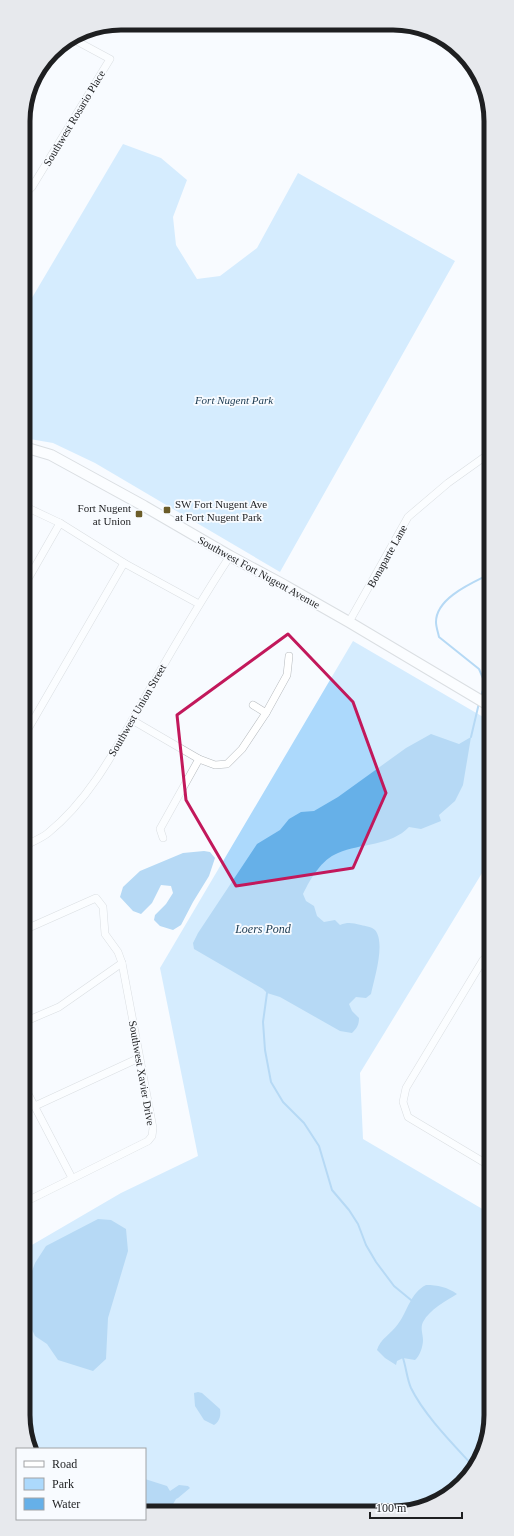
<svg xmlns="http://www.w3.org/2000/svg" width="514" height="1536" font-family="Georgia,serif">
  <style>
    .green { fill: #acd9fc }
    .water { fill: #66b0e8 }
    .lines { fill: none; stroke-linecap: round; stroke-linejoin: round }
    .stream { stroke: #66b0e8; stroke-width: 2 }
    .street-casing { stroke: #b7bbbf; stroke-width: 8 }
    .secondary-casing { stroke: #b7bbbf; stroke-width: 12 }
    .street { stroke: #fff; stroke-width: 7 }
    .secondary { stroke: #fff; stroke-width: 10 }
    .marked { fill: none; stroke: #c2185b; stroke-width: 3; stroke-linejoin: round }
    .poi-dot { fill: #6b5c29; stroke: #f8fbff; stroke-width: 1.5 }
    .labels { text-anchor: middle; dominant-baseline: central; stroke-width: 3.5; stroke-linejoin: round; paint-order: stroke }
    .street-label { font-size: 11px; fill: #1e1f21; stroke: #f8fbff }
    .park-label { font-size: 11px; font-style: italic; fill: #18384f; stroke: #f8fbff }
    .poi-label { font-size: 11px; fill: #1e1f21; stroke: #f8fbff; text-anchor: start }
    .water-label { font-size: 12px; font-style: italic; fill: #18384f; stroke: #f8fbff }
    .rim { fill: none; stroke: #1e1f21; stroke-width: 5 }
  </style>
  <rect width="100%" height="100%" fill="#f8fbff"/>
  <!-- green -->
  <g class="green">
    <path d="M123 144 161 158 187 180 173 217 176 245 197 279 220 276 257 248 298 173 455 261 280 572 95 463 53 443 24 438 23 313Z"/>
    <path d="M353 641 490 721V860L360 1073 363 1139 491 1214V1421L484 1452 467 1480 442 1500 412 1511H145V1449H33L25 1434V1249L121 1193 198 1156 160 968Z"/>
  </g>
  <!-- water -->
  <g class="water">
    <path d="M431 734 459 744 471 737 463 785 455 801 439 815 441 821 421 829 409 827C391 846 361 843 338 853 321 860 311 878 303 894L306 901 314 906 317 916 324 922 335 920 340 925C348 922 352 923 361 925 365 926 372 927 375 930 386 943 374 979 371 994L366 998 356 997 349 1004 352 1011 359 1018C359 1025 357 1028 352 1033L340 1031 280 997 267 993 263 989 194 949 193 943 198 933 257 844 280 830 289 819 301 812 314 811 338 797 406 748Z"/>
    <path d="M204 851 210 852 215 858 209 876 193 902 181 925 173 930 160 926 154 920 155 915 166 904 173 893 171 886 161 885 152 903 141 914 133 911 120 897 123 887 140 871 183 853Z"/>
    <path d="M98 1219 111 1220 126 1229 128 1251 108 1318 106 1359 93 1371 58 1360 47 1344 35 1336 27 1319 29 1279 35 1263 46 1246Z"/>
    <path d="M426 1285C438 1285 447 1287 457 1294 446 1301 430 1309 423 1322 420 1328 423 1334 423 1340 423 1346 420 1356 415 1360L403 1358 397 1361 396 1365 385 1358 377 1350C380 1339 391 1334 398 1324 408 1311 410 1293 426 1285Z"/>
    <path d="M198 1392 202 1393 220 1409C221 1415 220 1421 214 1425L204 1420 195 1406 194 1393Z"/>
    <path d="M145 1479 167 1486 170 1491 179 1485 188 1486 190 1488 178 1498 176 1499 169 1511H148L145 1508Z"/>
  </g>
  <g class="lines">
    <!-- stream -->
    <g class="stream">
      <path d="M481 697 485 683 479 669 439 637C438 632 436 627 436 622 436 598 472 583 490 574"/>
      <path d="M471 737 479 703"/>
      <path d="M267 993 263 1022 265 1050 271 1082 283 1102 304 1123 319 1146 332 1190 349 1210 358 1224 366 1245 376 1262 394 1286 411 1300"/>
      <path d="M403 1358C406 1367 407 1379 411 1388 424 1415 454 1445 474 1467"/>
    </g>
    <!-- street casing -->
    <g class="street-casing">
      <g id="street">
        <path d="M23 196 32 187 110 59 71 38"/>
        <path d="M24 506 60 523 124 563 199 604"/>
        <path d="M24 586 60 523"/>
        <path d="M349 622 408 517 448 483 490 453"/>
        <path d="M253 705 266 713"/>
        <path d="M132 720 199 759 215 765 227 764 242 749 266 713 287 675 289 656"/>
        <path d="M24 736 124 563"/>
        <path d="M163 838 160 829 199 759"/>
        <path d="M24 846C32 842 42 838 48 833 95 795 121 738 151 687 176 643 202 599 230 556"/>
        <path d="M24 930 96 898 103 907 105 934 118 952 122 963 59 1007 24 1022"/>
        <path d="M490 954 483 960 406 1088 403 1102 408 1117 490 1166"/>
        <path d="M24 1086 72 1178"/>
        <path d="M35 1106 139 1058"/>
        <path d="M25 1202 148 1141 152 1136 153 1128 122 963"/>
      </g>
    </g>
    <!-- secondary casing -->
    <g class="secondary-casing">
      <path id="secondary" d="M24 447 51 455 144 506 230 556 284 585 349 622 490 706"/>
    </g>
    <!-- street -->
    <use href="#street" class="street"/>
    <!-- secondary -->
    <use href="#secondary" class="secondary"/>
  </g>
  <!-- marked area -->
  <path d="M0 0H514V1536H0ZM288 634 353 702 386 793 353 868 236 886 186 800 177 715Z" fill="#f8fbff" fill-opacity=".55" fill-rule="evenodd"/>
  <path class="marked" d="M288 634 353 702 386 793 353 868 236 886 186 800 177 715Z"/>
  <!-- markers -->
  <g class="poi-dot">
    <rect x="163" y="506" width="8" height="8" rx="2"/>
    <rect x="135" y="510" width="8" height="8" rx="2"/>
  </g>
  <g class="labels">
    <!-- street labels -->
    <g class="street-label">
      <text transform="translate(74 118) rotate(-59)">Southwest Rosario Place</text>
      <text transform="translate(387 556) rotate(-61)">Bonaparte Lane</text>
      <text transform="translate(259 572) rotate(29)">Southwest Fort Nugent Avenue</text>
      <text transform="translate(137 710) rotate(-60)">Southwest Union Street</text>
      <text transform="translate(142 1073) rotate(80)">Southwest Xavier Drive</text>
    </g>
    <!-- park labels -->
    <g class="park-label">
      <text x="234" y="400">Fort Nugent Park</text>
    </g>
    <!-- poi labels -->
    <g class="poi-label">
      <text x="175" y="504">SW Fort Nugent Ave<tspan x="175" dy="13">at Fort Nugent Park</tspan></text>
      <text x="131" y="508" text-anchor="end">Fort Nugent<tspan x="131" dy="13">at Union</tspan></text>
    </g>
    <!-- water labels -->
    <g class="water-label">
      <text x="263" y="929">Loers Pond</text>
    </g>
  </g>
  <!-- crop -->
  <path d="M0 0H514V1536H0ZM121 30H393A91 91 0 0 1 484 121V1415A91 91 0 0 1 393 1506H121A91 91 0 0 1 30 1415V121A91 91 0 0 1 121 30Z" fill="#e7e9ed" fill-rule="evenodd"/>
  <path class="rim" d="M121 30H393A91 91 0 0 1 484 121V1415A91 91 0 0 1 393 1506H121A91 91 0 0 1 30 1415V121A91 91 0 0 1 121 30Z"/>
  <!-- legend -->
  <rect x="16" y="1448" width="130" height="72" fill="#f8fbff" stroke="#a1a3a6"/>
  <rect x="24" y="1461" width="20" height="6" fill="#ffffff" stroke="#a1a3a6"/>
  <text x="52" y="1468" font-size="12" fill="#1e1f21">Road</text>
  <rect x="24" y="1478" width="20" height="12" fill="#acd9fc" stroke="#a1a3a6"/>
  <text x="52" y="1488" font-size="12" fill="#1e1f21">Park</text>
  <rect x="24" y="1498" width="20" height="12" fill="#66b0e8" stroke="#a1a3a6"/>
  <text x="52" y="1508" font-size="12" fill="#1e1f21">Water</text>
  <!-- scale -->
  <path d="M370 1512v6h92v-6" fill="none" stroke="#1e1f21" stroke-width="2"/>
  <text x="376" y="1512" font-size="12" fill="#1e1f21" stroke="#f8fbff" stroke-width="3" paint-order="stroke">100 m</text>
</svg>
